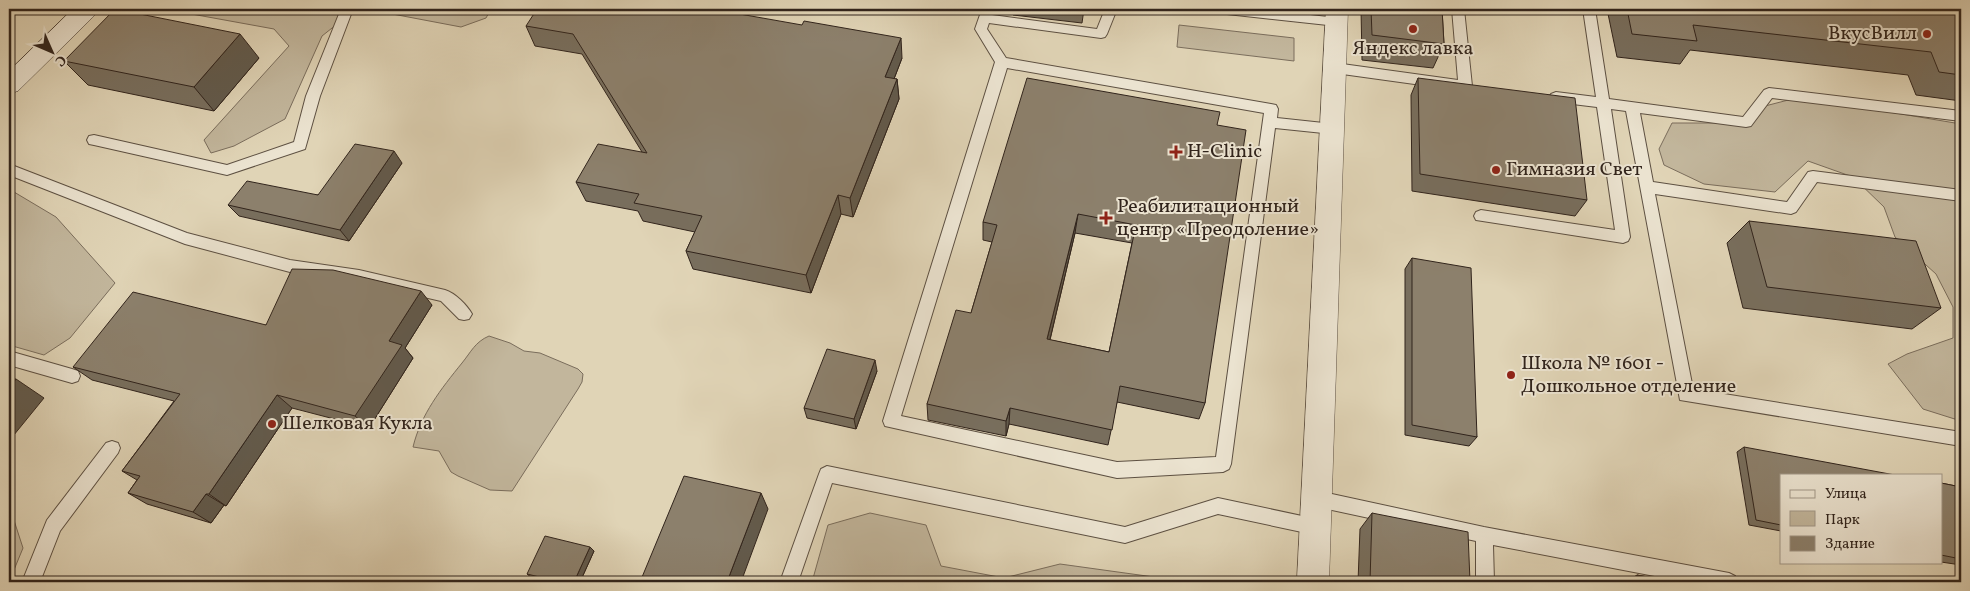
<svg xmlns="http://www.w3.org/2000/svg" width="1970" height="591" font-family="Vollkorn,serif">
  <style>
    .green { fill: #c2b69c; stroke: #7a6d5c }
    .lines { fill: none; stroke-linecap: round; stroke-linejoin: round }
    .lane-casing { stroke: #5d5042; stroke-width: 2 }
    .street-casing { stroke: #5d5042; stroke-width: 1 }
    .secondary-casing { stroke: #31241c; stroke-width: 1 }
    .lane { fill: #ebe3d0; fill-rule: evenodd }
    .street { fill: #ebe3d0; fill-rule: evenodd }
    .secondary { fill: #ebe3d0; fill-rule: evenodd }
    .wall { fill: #786e5d; stroke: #31241c; fill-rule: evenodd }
    .shaded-wall { fill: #625a4c; stroke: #31241c }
    .building { fill: #8c806c; stroke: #31241c; fill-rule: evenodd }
    .poi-dot { fill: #8f2418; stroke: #ebe3d0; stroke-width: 2 }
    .labels { text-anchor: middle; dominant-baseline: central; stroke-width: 4; stroke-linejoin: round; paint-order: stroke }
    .poi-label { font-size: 20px; fill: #31241c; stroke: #ebe3d0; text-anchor: start }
  </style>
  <rect width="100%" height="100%" fill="#e0d4b6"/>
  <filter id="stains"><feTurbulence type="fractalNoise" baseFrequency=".004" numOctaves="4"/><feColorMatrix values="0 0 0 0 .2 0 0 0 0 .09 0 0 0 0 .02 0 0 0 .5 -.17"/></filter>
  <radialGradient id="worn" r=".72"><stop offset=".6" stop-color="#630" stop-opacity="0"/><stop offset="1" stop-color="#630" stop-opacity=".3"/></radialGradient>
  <!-- green -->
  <g class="green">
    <path d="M164 9H356L322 36 285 119 234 146 211 153 204 140 289 46 274 29Z"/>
    <path d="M366 9H491L486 18 461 27Z"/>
    <path d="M1179 25 1294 38V61L1177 47Z"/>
    <path d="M1800 97 1961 124V421L1923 409 1888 364 1907 354 1953 338V307L1936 274 1895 237 1884 207 1853 177 1808 161 1775 192 1704 184 1664 165 1659 149 1672 123H1751L1765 106Z"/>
    <path d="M9 189 56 217 115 283 70 338 44 355 9 345Z"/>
    <path d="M489 336 510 343 524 351 540 353 578 369 583 374 582 382 578 389 512 491 490 490 458 476 451 472 439 451 413 447C421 414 441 389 462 363 471 352 475 342 489 336Z"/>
    <path d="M9 505 23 548 9 582Z"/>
    <path d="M870 513 926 525 941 566 1004 578 1060 564 1190 582H812L828 525Z"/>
  </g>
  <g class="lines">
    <!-- lane casing -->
    <g class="lane-casing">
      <g id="lane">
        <path d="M341 9H353L320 96 305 149 227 175 94 145 89 144 87 140 89 136 94 135 227 165 294 142 306 96Z"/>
        <path d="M982 9H992V15L1097 29 1105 9H1117L1107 34 1105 37 1101 38 989 23 987 29 1006 58 1271 104 1276 105 1278 109 1277 118 1333 124 1338 125 1340 129 1338 133 1333 134 1275 128 1231 464 1229 469 1223 472 1117 478 885 426 883 421 995 62 975 29ZM1007 68 1264 113 1216 457 1117 462 901 416Z"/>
        <path d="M1212 9H1256L1337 18 1343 22 1337 26 1218 13Z"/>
        <path d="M1452 9H1464L1472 86 1470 89 1465 91 1335 73 1330 71 1329 68 1330 65 1335 63 1458 80Z"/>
        <path d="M1583 9H1595L1609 99 1743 117 1764 90 1769 88 1961 111V121L1772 98 1751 126 1746 127 1640 113 1653 182 1787 202 1808 172 1813 171 1961 190V201L1817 182 1796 212 1791 214 1655 194 1693 389 1961 432V446L1680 400 1626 111 1611 109 1630 237 1628 241 1623 243 1476 220 1474 216 1476 212 1481 210 1615 230 1597 107 1556 102 1551 100 1549 97 1551 94 1556 92 1596 97Z"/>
        <path d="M9 164 187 233 290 260 359 270 445 290C455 293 467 305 472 314L469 319 464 320 459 319 441 301 359 282 290 272 185 244 9 175Z"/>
        <path d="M9 351 72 369 78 371 80 376 78 381 72 383 9 365Z"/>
        <path d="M112 441 118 443 120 448 118 453 60 531 40 582H22L47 520 106 443Z"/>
        <path d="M827 466 1125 527 1218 498 1316 519 1322 521 1325 527 1322 533 1316 535 1218 514 1125 543 832 483 798 582H780L819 474 821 469Z"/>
        <path d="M1318 491 1484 527 1729 573 1735 576 1738 582H1686L1493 545 1494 582H1476V541L1318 507 1312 505 1310 499 1312 493Z"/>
      </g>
    </g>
    <!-- street casing -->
    <g class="street-casing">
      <path id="street" d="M1326 9H1348L1329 582H1297Z"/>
    </g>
    <!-- secondary casing -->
    <g class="secondary-casing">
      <path id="secondary" d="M73 9H98L95 15 18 91 9 94V71Z"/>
    </g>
    <!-- lane -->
    <use href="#lane" class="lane"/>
    <!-- street -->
    <use href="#street" class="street"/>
    <!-- secondary -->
    <use href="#secondary" class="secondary"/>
  </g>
  <!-- wall -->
  <g class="wall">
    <path d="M1013 9H1084L1082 23 1013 15Z"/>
    <path d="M1356 9H1442L1444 44 1433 68 1362 60 1361 9Z"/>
    <path d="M1607 9H1961V101L1916 95 1908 75 1690 50 1680 64 1617 57Z"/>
    <path d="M742 15 902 58 894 79H897L899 99 853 217 841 214 811 293 693 269 686 251 695 232 643 221 638 211 586 201 576 182 642 152 582 54 535 46 526 26Z"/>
    <path d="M259 58 214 111 88 85 64 61Z"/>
    <path d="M1418 78 1587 200 1575 216 1412 191 1411 95Z"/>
    <path d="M1217 125 1205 403 1199 419 1117 402 1108 445 1009 424 1006 436 928 420 927 404 971 313 992 242 983 240V222ZM1075 233 1132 243 1109 352 1050 340Z"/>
    <path d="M402 163 349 241 239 216 228 205 318 195Z"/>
    <path d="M1749 221 1941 308 1912 329 1743 308 1727 243Z"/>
    <path d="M1412 258 1477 437 1469 446 1405 435V269Z"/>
    <path d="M432 305 405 348 413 358 369 428 292 408 226 506 224 505 211 523 147 504 128 493 137 480 122 471 174 401 92 380 73 367 266 325Z"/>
    <path d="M877 371 856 429 807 418 804 408Z"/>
    <path d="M1744 447 1781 475V531L1749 525 1737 452Z"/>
    <path d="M1941 483 1961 487V565L1941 562Z"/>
    <path d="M1372 513 1470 582H1358L1360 529Z"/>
    <path d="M594 551 580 582H547L532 578 527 574Z"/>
    <path d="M1637 575 1675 582H1626Z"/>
  </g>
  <!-- shaded-wall -->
  <g class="shaded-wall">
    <path d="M736 9H740L744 23 734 13Z"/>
    <path d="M240 34 259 58 214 111 194 87Z"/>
    <path d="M901 38 902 58 887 97 885 77Z"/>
    <path d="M897 79 899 99 853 217 850 198Z"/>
    <path d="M394 151 402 163 349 241 340 230Z"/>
    <path d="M838 195 841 214 811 293 806 275Z"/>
    <path d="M1078 214 1075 233 1046 356 1047 339Z"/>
    <path d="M421 291 432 305 405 348 413 358 369 428 355 416 389 341Z"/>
    <path d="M875 360 877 371 856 429 854 419Z"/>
    <path d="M16 379 44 398 9 441V388Z"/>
    <path d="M277 395 292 408 226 506 209 494Z"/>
    <path d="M1010 408 1009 424 1006 436V421Z"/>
    <path d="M761 493 768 509 741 582H727Z"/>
    <path d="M206 494 224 505 211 523 193 512Z"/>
    <path d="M590 547 594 551 580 582H574Z"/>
  </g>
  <!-- building -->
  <g class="building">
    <path d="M115 9 240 34 194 87 64 61Z"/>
    <path d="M537 9H736L734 13 802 25 804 21 901 38 885 77 897 79 850 198 838 195 806 275 686 251 702 216 634 203 639 194 576 182 598 144 647 153 573 34 526 26Z"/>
    <path d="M1371 9H1442L1444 44 1372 35Z"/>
    <path d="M1627 9H1961V75L1939 72 1931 52 1693 25 1697 41 1632 34Z"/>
    <path d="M1027 78 1220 112 1217 125 1246 130 1205 403 1120 386 1112 430 1010 408 1006 421 927 404 956 310 971 313 997 225 983 222ZM1078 214 1136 225 1109 352 1047 339Z"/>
    <path d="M1418 78 1575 98 1587 200 1420 174Z"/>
    <path d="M355 144 394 151 340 230 228 205 247 181 318 195Z"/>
    <path d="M1749 221 1916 241 1941 308 1767 287Z"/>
    <path d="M1412 258 1471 268 1477 437 1412 425Z"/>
    <path d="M292 269 333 270 421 291 389 341 402 345 355 416 277 395 209 494H206L193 512 128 493 140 476 122 471 180 394 73 367 133 292 266 325Z"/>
    <path d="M827 349 875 360 854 419 804 408Z"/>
    <path d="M9 378 16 379 9 388Z"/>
    <path d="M1744 447 1895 475H1781V525L1756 520Z"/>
    <path d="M684 476 761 493 727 582H640Z"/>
    <path d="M1941 483 1961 487V559L1941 555Z"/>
    <path d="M1372 513 1468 532 1470 582H1370Z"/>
    <path d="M545 536 590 547 574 582H560L527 574Z"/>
    <path d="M1637 575 1675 582H1638Z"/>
  </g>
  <!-- markers -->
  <g class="poi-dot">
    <circle cx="1413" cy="29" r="5"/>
    <circle cx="1927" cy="34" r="5"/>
    <path d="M1173.5 144.5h5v5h5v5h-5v5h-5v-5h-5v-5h5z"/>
    <circle cx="1496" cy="170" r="5"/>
    <path d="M1103.5 210.5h5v5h5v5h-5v5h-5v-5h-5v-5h5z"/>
    <circle cx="1511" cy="375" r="5"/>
    <circle cx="272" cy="424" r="5"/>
  </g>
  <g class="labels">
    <!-- poi labels -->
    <g class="poi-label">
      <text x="1917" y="34" text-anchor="end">ВкусВилл</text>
      <text x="1413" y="49" text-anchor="middle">Яндекс лавка</text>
      <text x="1187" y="152">H-Clinic</text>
      <text x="1506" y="170">Гимназия Свет</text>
      <text x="1117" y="207">Реабилитационный<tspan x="1117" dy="23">центр «Преодоление»</tspan></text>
      <text x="1521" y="364">Школа № 1601 -<tspan x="1521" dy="23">Дошкольное отделение</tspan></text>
      <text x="282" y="424">Шелковая Кукла</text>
    </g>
  </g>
  <!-- margin -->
  <rect width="1970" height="591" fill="none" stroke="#e0d4b6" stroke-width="30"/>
  <rect x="10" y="10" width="1950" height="571" fill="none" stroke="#31241c" stroke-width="2.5"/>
  <rect x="15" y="15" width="1940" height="561" fill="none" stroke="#31241c"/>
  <!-- legend -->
  <rect x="1780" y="474" width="162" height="90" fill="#ebe3d0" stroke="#a19788"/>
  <rect x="1790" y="490" width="25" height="8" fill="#ebe3d0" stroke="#a19788"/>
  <text x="1825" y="498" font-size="15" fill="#31241c">Улица</text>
  <rect x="1790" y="511" width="25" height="15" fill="#c2b69c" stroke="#a19788"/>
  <text x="1825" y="524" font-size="15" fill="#31241c">Парк</text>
  <rect x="1790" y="536" width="25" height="15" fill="#8c806c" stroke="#a19788"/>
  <text x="1825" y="548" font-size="15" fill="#31241c">Здание</text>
  <!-- north arrow -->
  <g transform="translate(52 52) rotate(135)" stroke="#ebe3d0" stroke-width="4" paint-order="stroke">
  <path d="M0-4L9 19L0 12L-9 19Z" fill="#31241c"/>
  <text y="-8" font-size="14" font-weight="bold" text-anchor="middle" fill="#31241c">С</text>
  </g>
  <rect width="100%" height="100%" filter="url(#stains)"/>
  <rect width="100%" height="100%" fill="url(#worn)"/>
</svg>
